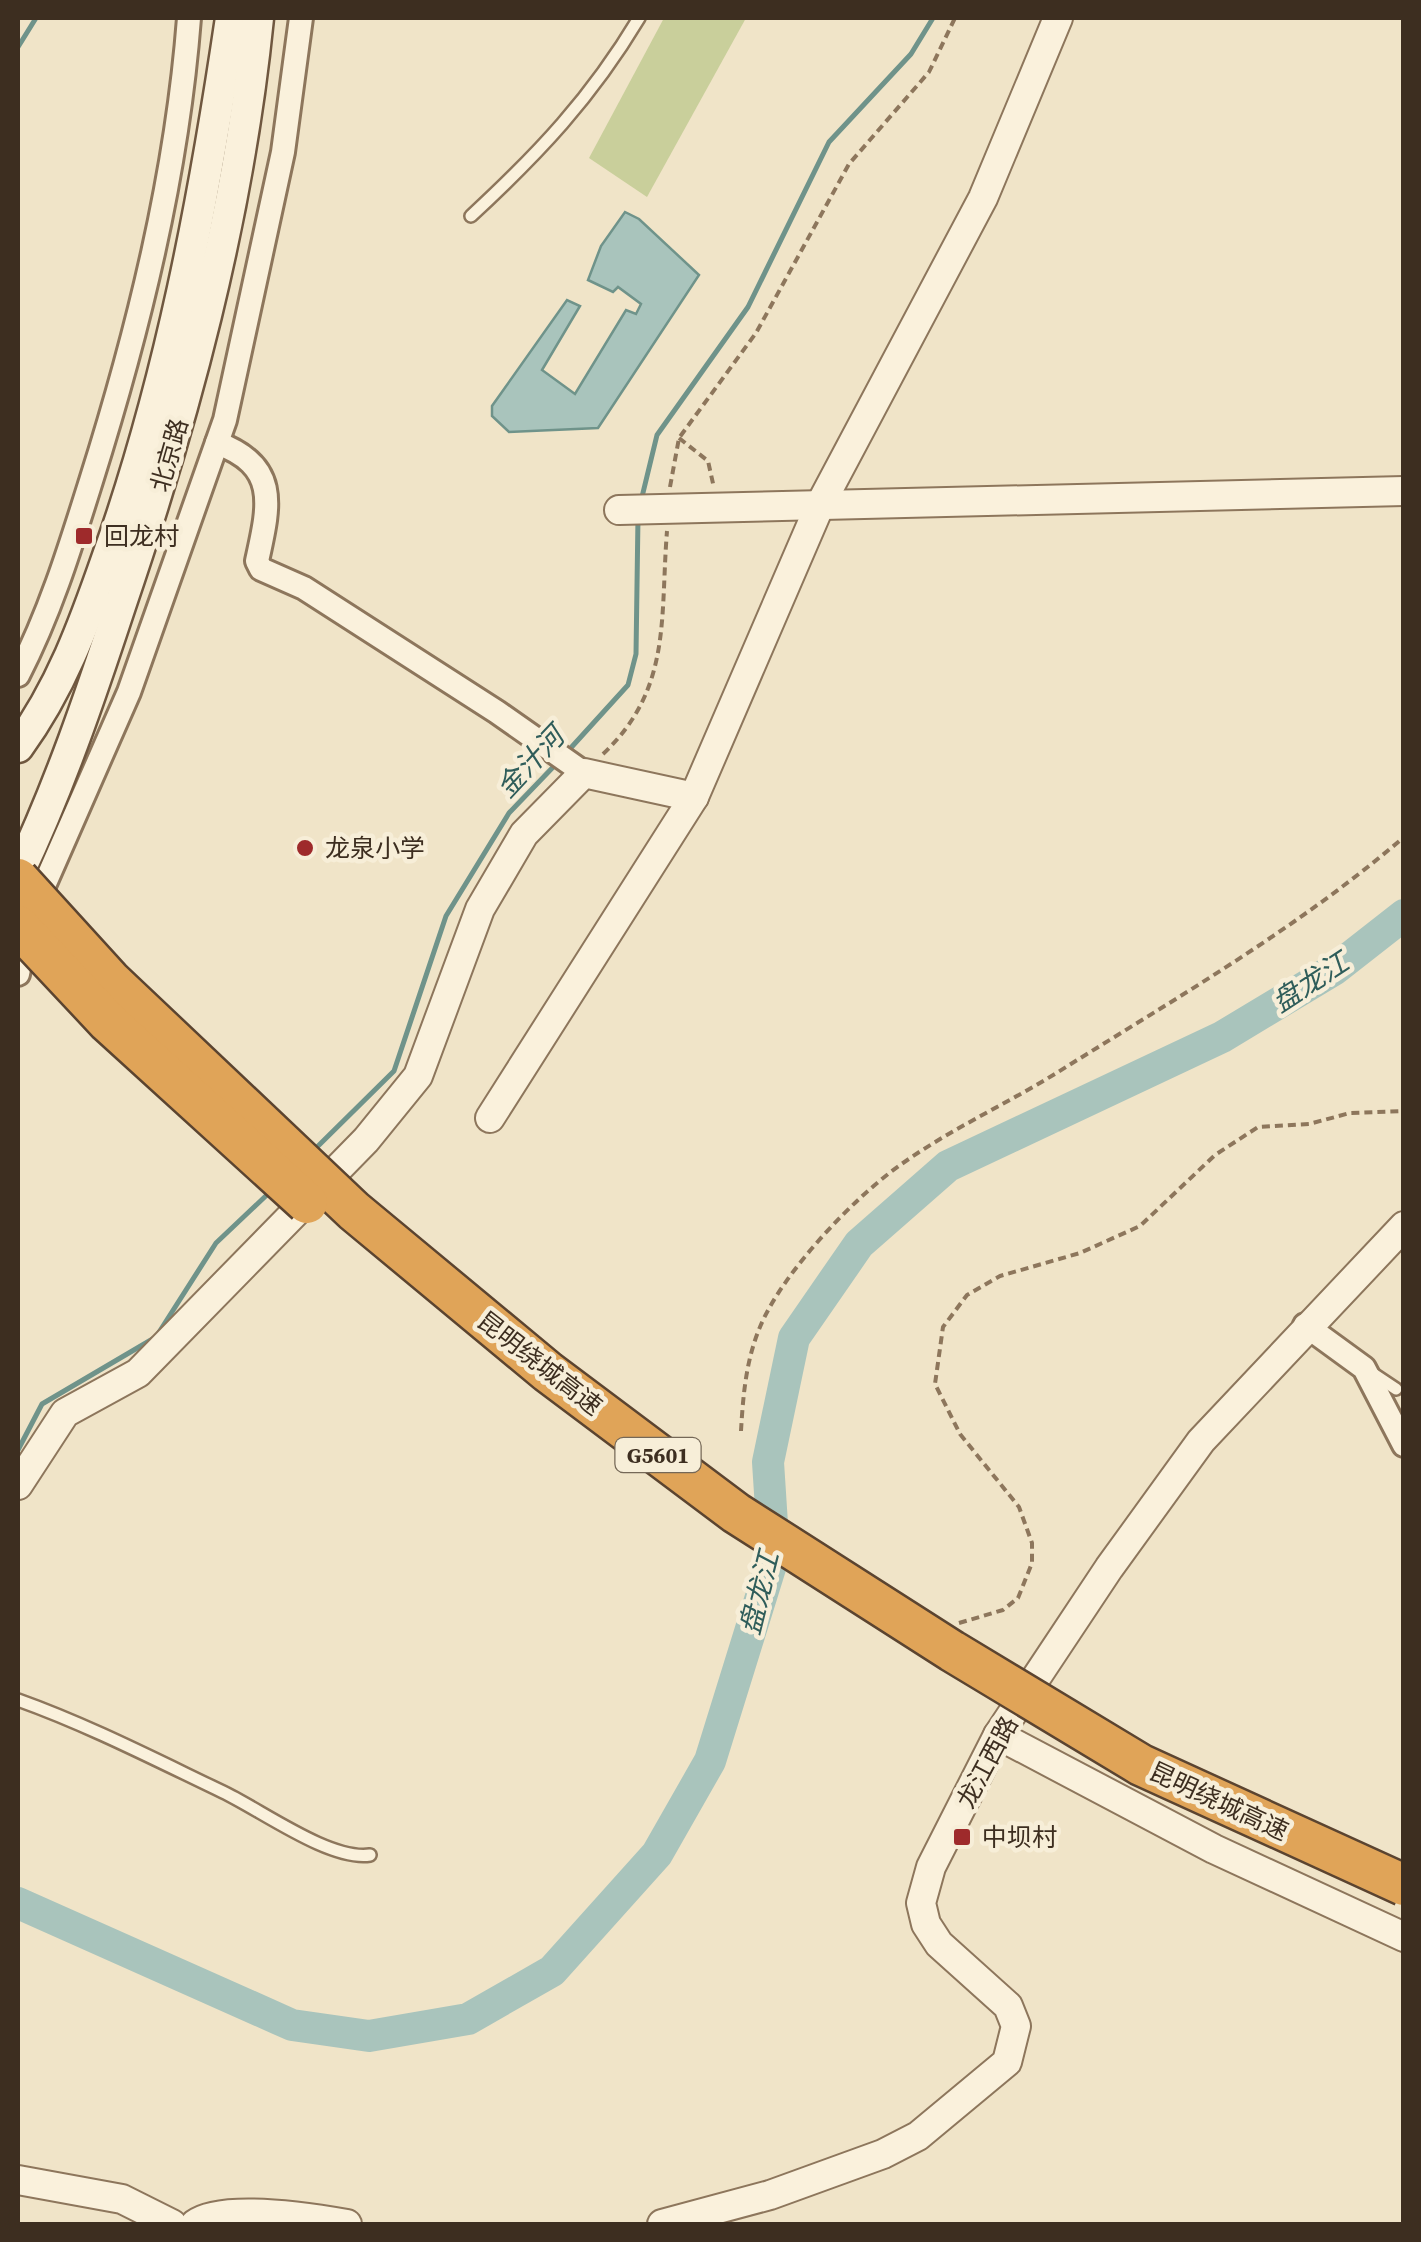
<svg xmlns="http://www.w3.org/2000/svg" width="1421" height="2242" font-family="'Source Serif 4','Noto Sans SC',serif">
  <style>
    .green { fill: #c9cf9b }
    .water { fill: #a9c4bc; stroke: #6f938a; stroke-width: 2.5 }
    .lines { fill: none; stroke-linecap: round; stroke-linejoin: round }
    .stream { stroke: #6f938a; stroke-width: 5 }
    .river { stroke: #a9c4bc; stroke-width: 32 }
    .service-casing { stroke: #8d765c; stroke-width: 16 }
    .minor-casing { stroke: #8d765c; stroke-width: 28 }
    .tertiary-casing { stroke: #8d765c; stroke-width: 32 }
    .secondary-casing { stroke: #6f573f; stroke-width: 35 }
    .path { stroke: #8d765c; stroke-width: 4; stroke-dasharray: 8 5; stroke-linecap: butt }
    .service { stroke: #faf1dc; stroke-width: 11 }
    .minor { stroke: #faf1dc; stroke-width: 22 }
    .tertiary { stroke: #faf1dc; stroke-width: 28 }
    .secondary { stroke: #faf1dc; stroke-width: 30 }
    .motorway-bridge-casing { stroke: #5b4430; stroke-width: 45; stroke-linecap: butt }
    .motorway-bridge { stroke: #e0a458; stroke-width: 40 }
    .poi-dot { fill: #9e2a2b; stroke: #f7eed8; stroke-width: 4 }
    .labels { text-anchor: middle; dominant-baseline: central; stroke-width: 9; stroke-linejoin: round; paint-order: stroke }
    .shield { fill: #f7eed8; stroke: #756857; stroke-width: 2.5 }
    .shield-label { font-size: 22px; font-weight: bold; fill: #3d2e20 }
    .street-label { font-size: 25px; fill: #3d2e20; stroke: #f7eed8 }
    .poi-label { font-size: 25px; fill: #3d2e20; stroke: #f7eed8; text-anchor: start }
    .water-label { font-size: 28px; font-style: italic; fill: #2f5d5a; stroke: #f7eed8 }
  </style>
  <rect width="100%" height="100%" fill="#f0e4c8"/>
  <!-- green -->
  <path class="green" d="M664 18H746L647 197 589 158Z"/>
  <!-- water -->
  <path class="water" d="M625 212 639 219 699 275 598 428 509 432 492 416V406L567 300 580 306 542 370 575 394 626 310 636 314 641 304 618 287 613 292 588 280 601 246Z"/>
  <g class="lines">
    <!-- stream -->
    <g class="stream">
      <path d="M18 47 36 18"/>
      <path d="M641 501 657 435 748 307 829 142 911 54 933 18"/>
      <path d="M568 751 628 685 636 654 638 517"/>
      <path d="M312 1152 394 1071 446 916 509 813 557 763"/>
      <path d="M18 1450 42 1404 156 1337 216 1243 271 1191"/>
    </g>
    <!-- river -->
    <path class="river" d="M18 1903 292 2025 369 2036 468 2019 552 1971 657 1854 710 1761 774 1555 768 1462 794 1338 859 1244 948 1166 1222 1037 1335 969 1404 915"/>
    <!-- service casing -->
    <g class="service-casing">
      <g id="service">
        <path d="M471 216C539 153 591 98 639 18"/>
        <path d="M1372 1373 1396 1389"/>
        <path d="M18 1700C88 1725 156 1760 223 1792 261 1810 330 1861 370 1855"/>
      </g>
    </g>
    <!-- minor casing -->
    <g class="minor-casing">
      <g id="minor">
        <path d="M217 443C280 466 269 506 257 561L261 569 304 588 497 712 584 773"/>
        <path d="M18 675C50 613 70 548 91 481 138 332 177 175 189 18"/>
        <path d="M18 974 28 922 129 692 225 420 283 152 301 18"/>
        <path d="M1305 1325 1364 1368 1404 1445"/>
      </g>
    </g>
    <!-- tertiary casing -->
    <g class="tertiary-casing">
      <g id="tertiary">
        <path d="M619 510 1404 491"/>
        <path d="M490 1118 694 797 820 505 983 198 1058 18"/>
        <path d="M18 1485 65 1413 138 1373 366 1140 418 1076 480 909 524 834 584 773 694 797"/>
        <path d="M998 1735 1214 1849 1404 1937"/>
        <path d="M18 2180 122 2199 172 2224"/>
        <path d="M195 2224C222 2203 313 2218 347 2224"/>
        <path d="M662 2224 770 2195 883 2154 918 2136 1007 2062 1016 2026 1008 2006 939 1944 926 1924 921 1903 931 1867 998 1735 1109 1568 1201 1441 1404 1226"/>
      </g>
    </g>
    <!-- secondary casing -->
    <g class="secondary-casing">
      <g id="secondary">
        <path d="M18 747C61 688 84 625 108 556 170 381 204 201 231 18"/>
        <path d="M18 874C59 788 90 697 120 606 185 415 238 219 258 18"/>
      </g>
    </g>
    <!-- path -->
    <g class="path">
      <path d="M679 438 708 461 714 488"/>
      <path d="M670 487 679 438 756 333 849 164 929 72 955 18"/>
      <path d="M603 754C672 689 660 618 667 531"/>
      <path d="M741 1431C743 1396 746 1360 760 1327 782 1273 855 1196 903 1163 954 1127 1013 1101 1066 1067 1180 996 1302 925 1404 837"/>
      <path d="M959 1623 1003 1610 1018 1598 1032 1563V1543L1019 1507 960 1434 935 1384 943 1327 967 1295 1000 1276 1080 1253 1140 1226 1215 1155 1258 1127 1309 1124 1350 1113 1404 1111"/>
    </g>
    <!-- service -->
    <use href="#service" class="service"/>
    <!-- minor -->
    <use href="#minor" class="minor"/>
    <!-- tertiary -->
    <use href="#tertiary" class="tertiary"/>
    <!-- secondary -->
    <use href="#secondary" class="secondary"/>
    <!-- motorway-bridge casing -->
    <g class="motorway-bridge-casing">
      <g id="motorway-bridge">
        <path d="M18 879 110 980 354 1211 548 1372 736 1513 952 1651 1141 1765 1404 1885"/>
        <path d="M18 926 108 1022 307 1203"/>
      </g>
    </g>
    <!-- motorway-bridge -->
    <use href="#motorway-bridge" class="motorway-bridge"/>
  </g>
  <!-- markers -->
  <g class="poi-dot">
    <rect x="74" y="526" width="20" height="20" rx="5"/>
    <circle cx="305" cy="848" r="10"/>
    <rect x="952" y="1827" width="20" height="20" rx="5"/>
  </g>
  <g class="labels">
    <!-- shield labels -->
    <rect class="shield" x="615.5" y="1438" width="85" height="34" rx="8"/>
    <g class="shield-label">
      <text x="658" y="1455">G5601</text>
    </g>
    <!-- street labels -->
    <g class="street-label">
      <text transform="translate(169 455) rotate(-74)">北京路</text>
      <text transform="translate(540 1363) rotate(38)">昆明绕城高速</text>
      <text transform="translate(987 1762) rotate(-62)">龙江西路</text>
      <text transform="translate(1219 1801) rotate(25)">昆明绕城高速</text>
    </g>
    <!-- poi labels -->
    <g class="poi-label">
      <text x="104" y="536">回龙村</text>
      <text x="325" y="848">龙泉小学</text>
      <text x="982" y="1837">中坝村</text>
    </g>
    <!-- water labels -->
    <g class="water-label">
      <text transform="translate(530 762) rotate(-47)">金汁河</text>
      <text transform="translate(1310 982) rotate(-33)">盘龙江</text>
      <text transform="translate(759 1593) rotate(-76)">盘龙江</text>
    </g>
  </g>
  <!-- border -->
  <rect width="1421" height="2242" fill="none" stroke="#3d2e20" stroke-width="40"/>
</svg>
